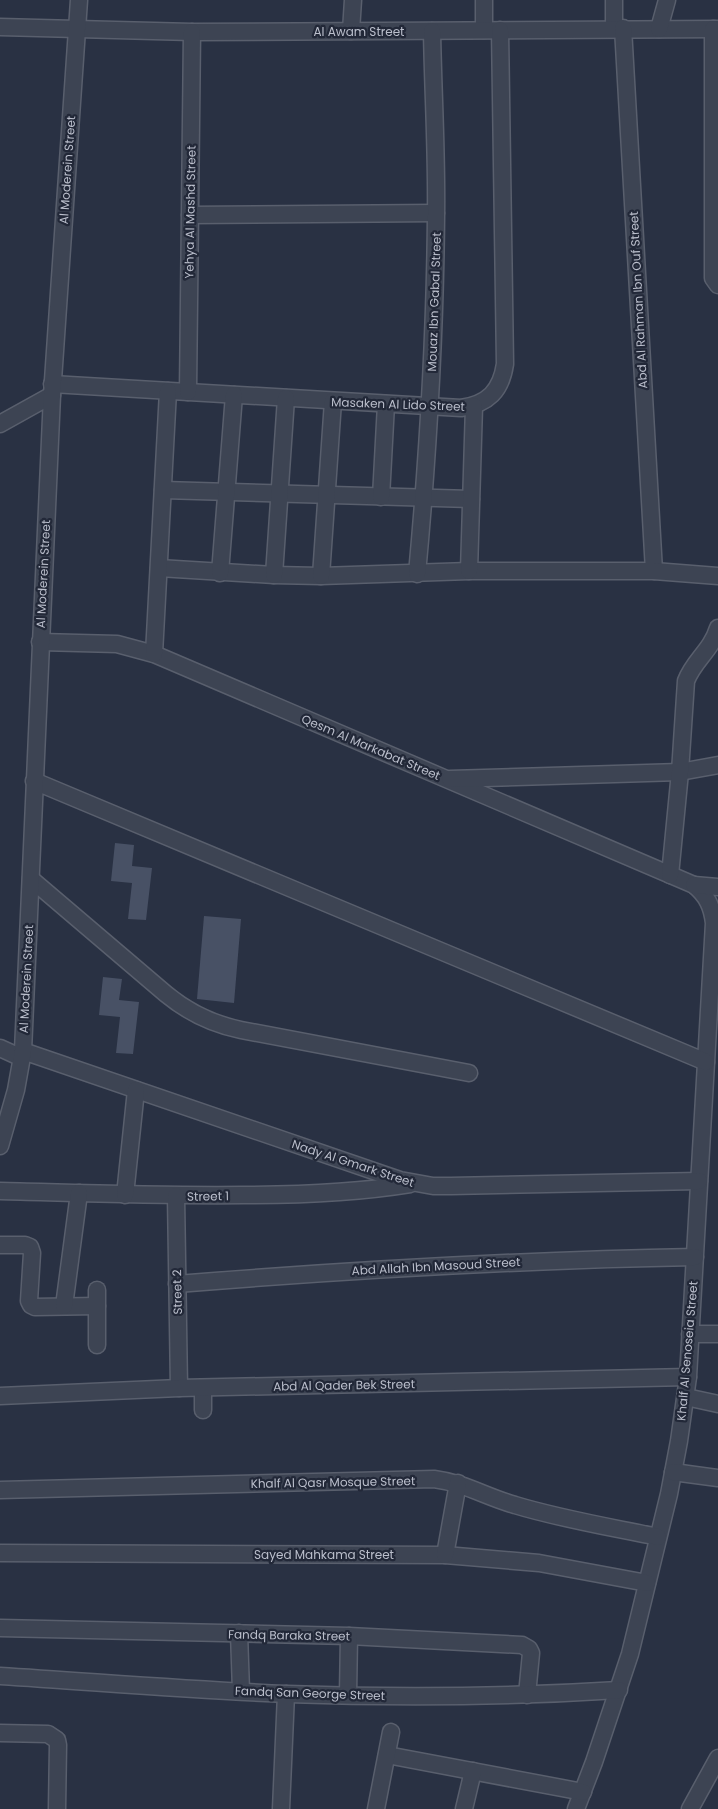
<svg xmlns="http://www.w3.org/2000/svg" width="718" height="1809" font-family="Poppins,sans-serif">
  <style>
    .building { fill: #485165 }
    .lines { fill: none; stroke-linecap: round; stroke-linejoin: round }
    .minor-casing { stroke: #595f6d; stroke-width: 19 }
    .minor { stroke: #3d4453; stroke-width: 16 }
    .labels { text-anchor: middle; dominant-baseline: central; stroke-width: 4.5; stroke-linejoin: round; paint-order: stroke }
    .street-label { font-size: 12px; fill: #bbbfcc; stroke: #222838 }
  </style>
  <rect width="100%" height="100%" fill="#293143"/>
  <!-- building -->
  <g class="building">
    <path d="M115 843 134 845 132 866 152 868 146 920 128 919 132 883 111 881Z"/>
    <path d="M204 916 241 919 234 1003 197 999Z"/>
    <path d="M103 977 122 979 119 1000 139 1002 133 1054 116 1053 120 1017 99 1015Z"/>
  </g>
  <g class="lines">
    <!-- minor casing -->
    <g class="minor-casing">
      <g id="minor">
        <path d="M484 0V30"/>
        <path d="M614 0V28"/>
        <path d="M0 27 192 32 718 29"/>
        <path d="M623 28 654 571"/>
        <path d="M659 29 667 0"/>
        <path d="M713 29V278L718 285"/>
        <path d="M351 31 353 0"/>
        <path d="M190 215 436 213"/>
        <path d="M52 384 461 408C488 404 501 391 505 364L500 30"/>
        <path d="M188 392 192 32"/>
        <path d="M0 424 52 395"/>
        <path d="M163 490 471 499"/>
        <path d="M381 497 386 404"/>
        <path d="M159 568 274 575 321 576 469 571H654L718 576"/>
        <path d="M469 571 474 406"/>
        <path d="M220 573 234 395"/>
        <path d="M417 574C428 454 435 335 436 216 437 154 433 92 432 31"/>
        <path d="M274 575 286 398"/>
        <path d="M321 576 333 401"/>
        <path d="M40 642 117 644 154 654 694 885C707 896 712 906 714 923L688 1377 679 1441 669 1494 630 1654 594 1762 576 1809"/>
        <path d="M154 654 168 391"/>
        <path d="M450 779 680 772 718 765"/>
        <path d="M34 781 706 1062"/>
        <path d="M670 875 680 772 686 681C694 660 711 651 718 628"/>
        <path d="M31 879 166 994C189 1013 212 1024 241 1030L469 1073"/>
        <path d="M694 885 718 887"/>
        <path d="M0 1048 22 1058"/>
        <path d="M23 1051 400 1180 433 1186H451L699 1181"/>
        <path d="M0 1146 16 1090 23 1051 52 395 79 0"/>
        <path d="M0 1191C81 1193 162 1196 243 1195 300 1195 355 1193 410 1184"/>
        <path d="M125 1195 136 1090"/>
        <path d="M176 1196 179 1388"/>
        <path d="M0 1245H25L30 1247 32 1253 29 1301 31 1305 35 1307 97 1306"/>
        <path d="M177 1284C350 1270 522 1260 695 1257"/>
        <path d="M64 1306 79 1193"/>
        <path d="M690 1334H718"/>
        <path d="M97 1345V1290"/>
        <path d="M203 1388V1410"/>
        <path d="M0 1396 179 1388 688 1377"/>
        <path d="M686 1397 718 1404"/>
        <path d="M673 1472 718 1478"/>
        <path d="M0 1490 434 1479C465 1483 486 1497 515 1505 561 1519 610 1527 658 1537"/>
        <path d="M0 1553 445 1555 539 1563 647 1583"/>
        <path d="M445 1555 458 1483"/>
        <path d="M0 1628 349 1636 522 1645 529 1649 531 1653 527 1695"/>
        <path d="M239 1633 241 1691"/>
        <path d="M0 1676C96 1682 191 1690 287 1694 398 1698 509 1697 619 1690"/>
        <path d="M348 1695 349 1636"/>
        <path d="M0 1733 48 1734 57 1740 58 1745 57 1809"/>
        <path d="M387 1755 583 1792"/>
        <path d="M281 1809 286 1694"/>
        <path d="M376 1809 391 1732"/>
        <path d="M464 1809 473 1771"/>
        <path d="M690 1809 718 1758"/>
      </g>
    </g>
    <!-- minor -->
    <use href="#minor" class="minor"/>
  </g>
  <g class="labels">
    <!-- street labels -->
    <g class="street-label">
      <text x="359" y="31">Al Awam Street</text>
      <text transform="translate(67 170) rotate(-86)">Al Moderein Street</text>
      <text transform="translate(190 212) rotate(-89)">Yehya Al Mashd Street</text>
      <text transform="translate(638 300) rotate(-93)">Abd Al Rahman Ibn Ouf Street</text>
      <text transform="translate(434 302) rotate(-88)">Mouaz Ibn Gabal Street</text>
      <text transform="translate(398 404) rotate(2)">Masaken Al Lido Street</text>
      <text transform="translate(43 574) rotate(-87)">Al Moderein Street</text>
      <text transform="translate(371 747) rotate(23)">Qesm Al Markabat Street</text>
      <text transform="translate(26 979) rotate(-87)">Al Moderein Street</text>
      <text transform="translate(353 1163) rotate(18)">Nady Al Gmark Street</text>
      <text transform="translate(208 1196) rotate(-1)">Street 1</text>
      <text transform="translate(436 1266) rotate(-3)">Abd Allah Ibn Masoud Street</text>
      <text transform="translate(177 1292) rotate(-91)">Street 2</text>
      <text transform="translate(687 1351) rotate(-85)">Khalf Al Senoseia Street</text>
      <text transform="translate(344 1385) rotate(-1)">Abd Al Qader Bek Street</text>
      <text transform="translate(333 1482) rotate(-1)">Khalf Al Qasr Mosque Street</text>
      <text x="324" y="1554">Sayed Mahkama Street</text>
      <text transform="translate(289 1635) rotate(1)">Fandq Baraka Street</text>
      <text transform="translate(310 1693) rotate(2)">Fandq San George Street</text>
    </g>
  </g>
</svg>
